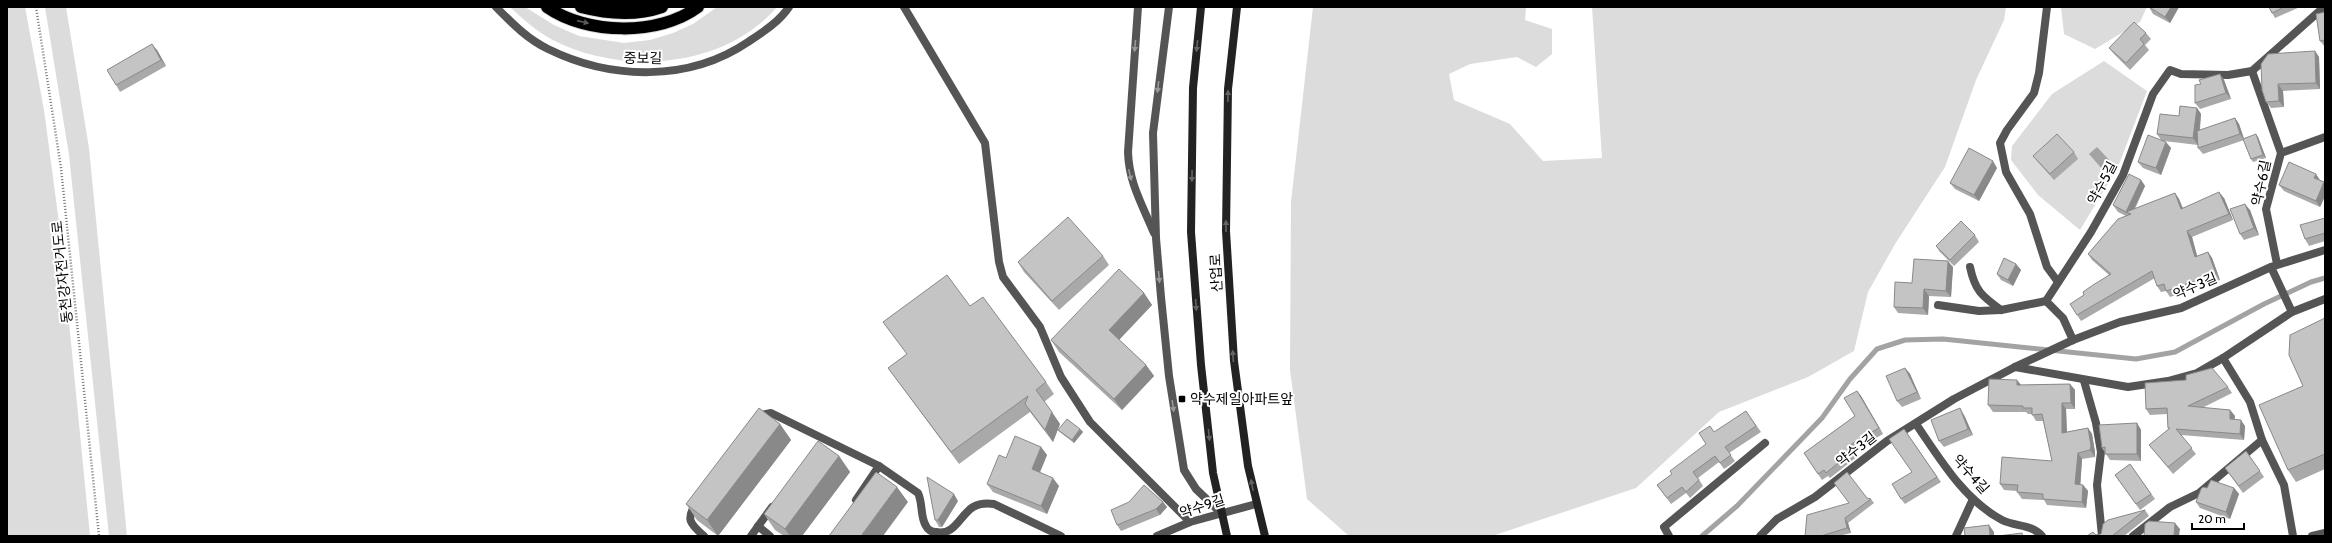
<svg xmlns="http://www.w3.org/2000/svg" width="2332" height="543" font-family="Cabin,'Noto Sans KR',sans-serif">
  <style>
    .green { fill: #dcdcdc }
    .water { fill: #a3a3a3 }
    .lines { fill: none; stroke-linecap: round; stroke-linejoin: round }
    .stream { stroke: #a3a3a3; stroke-width: 5 }
    .highway-casing { stroke: #dbdbdb; stroke-width: 14 }
    .path { stroke: #777; stroke-width: 2.5; stroke-dasharray: 1 2; stroke-linecap: butt }
    .lane { stroke: #555; stroke-width: 8 }
    .street { stroke: #555; stroke-width: 8 }
    .secondary { stroke: #222; stroke-width: 8 }
    .highway { stroke: #000; stroke-width: 12 }
    .wall { fill: #a9a9a9 }
    .shaded-wall { fill: #898989 }
    .building { fill: #c4c4c4; stroke: #898989 }
    .oneway { fill: #595959 }
    .oneway2 { fill: #999 }
    .oneway3 { fill: #646464 }
    .poi-dot { fill: #000; stroke: #fff; stroke-width: 1.5 }
    .labels { text-anchor: middle; dominant-baseline: central; stroke-width: 4; stroke-linejoin: round; paint-order: stroke }
    .street-label { font-size: 14px; fill: #000; stroke: #fff }
    .poi-label { font-size: 14px; fill: #000; stroke: #fff; text-anchor: start }
  </style>
  <rect width="100%" height="100%" fill="#fff"/>
  <!-- green -->
  <g class="green">
    <path d="M7 7H25L44 110 60 230 90 536H7Z"/>
    <path d="M45 7H66L89 148 127 536H109L69 155Z"/>
    <path d="M510 7H525L554 25 579 36 624 43 650 40 673 33 693 24 717 7H777C724 69 620 76 551 39 536 31 523 19 510 7Z"/>
    <path d="M1313 7H1526L1525 20 1552 29V54L1536 67 1517 57 1470 64 1449 74 1454 100 1510 124 1543 161 1602 158 1592 7H2006L2004 20 1976 80 1945 167 1895 244 1868 292 1854 351 1808 377 1719 412 1636 488 1492 536H1349L1307 499 1290 370 1291 202Z"/>
    <path d="M2061 7H2147L2140 22 2095 49 2064 34Z"/>
    <path d="M2104 61 2147 91 2118 167 2080 230 2038 195 2011 160 2012 146 2052 94Z"/>
  </g>
  <!-- water -->
  <path class="water" d="M2097 147 2111 162 2103 170 2089 154Z"/>
  <g class="lines">
    <!-- stream -->
    <path class="stream" d="M1702 536 1737 506 1822 418 1850 379 1877 349 1905 340 1943 339 2136 359 2175 352 2264 304 2311 282 2325 278"/>
    <!-- highway casing -->
    <g class="highway-casing">
      <g id="highway">
        <path d="M547 7C587 35 659 36 698 7"/>
        <path d="M581 7C608 14 636 16 662 7"/>
      </g>
    </g>
    <!-- path -->
    <path class="path" d="M36 7 61 168 99 536"/>
    <!-- lane -->
    <g class="lane">
      <path d="M496 7C512 23 527 39 548 49 611 80 689 82 748 42 763 32 779 22 789 7"/>
      <path d="M904 7 985 143 999 262 1003 277 1040 327 1061 377 1090 422 1190 522"/>
      <path d="M1138 7 1128 152C1129 183 1142 204 1154 233"/>
      <path d="M1169 7 1153 133 1156 238 1161 297 1169 376 1184 470 1196 489 1221 513"/>
      <path d="M1970 267C1975 291 1982 296 2001 310"/>
      <path d="M1938 305 1979 311 2001 310 2046 301"/>
      <path d="M758 419 761 415 771 413 879 466 918 493C923 503 920 517 926 526 928 530 932 532 936 532 955 536 960 515 973 507 980 503 987 503 994 504L1061 536"/>
      <path d="M856 500 879 466"/>
      <path d="M697 502C685 519 690 524 704 536"/>
      <path d="M758 526 770 536"/>
      <path d="M751 536 772 507"/>
      <path d="M1669 536 1664 527 1765 443"/>
      <path d="M2312 536 2325 533"/>
    </g>
    <!-- street -->
    <g class="street">
      <path d="M2047 7 2039 73 2034 93 2007 130 2000 143 2006 172 2030 214 2047 267 2058 282"/>
      <path d="M2252 71 2281 153"/>
      <path d="M2277 264 2266 209 2281 153 2325 137"/>
      <path d="M2271 267 2292 312"/>
      <path d="M2073 340 2063 318 2046 301 2091 232 2123 175 2153 94 2170 70 2181 74 2228 75 2252 71 2324 7"/>
      <path d="M2223 358 2250 402 2262 440 2284 485 2293 536"/>
      <path d="M2015 367 2128 387 2168 381 2197 373 2223 358 2292 312 2325 299"/>
      <path d="M2084 381 2096 423 2101 452 2097 485 2102 536"/>
      <path d="M1916 424C1940 459 1964 500 2002 520 2016 527 2032 524 2042 536"/>
      <path d="M1157 536 1190 522 1256 504"/>
      <path d="M1760 536 1777 519 1815 497 1887 441 1954 399 2015 367 2073 340 2120 322 2181 308 2271 267 2325 250"/>
      <path d="M1956 536 1973 499"/>
      <path d="M2133 536 2170 507 2199 493 2262 440"/>
    </g>
    <!-- secondary -->
    <g class="secondary">
      <path d="M1201 7 1193 88 1191 232 1201 365 1213 473 1227 536"/>
      <path d="M1237 7 1228 89 1226 231 1234 361 1248 466 1265 536"/>
    </g>
    <!-- highway -->
    <use href="#highway" class="highway"/>
  </g>
  <!-- wall -->
  <g class="wall">
    <path d="M2149 7H2179L2170 23 2153 14Z"/>
    <path d="M2269 7H2300L2275 18 2272 13Z"/>
    <path d="M2325 12V47L2320 41Z"/>
    <path d="M2146 33 2151 39 2145 45 2149 50 2130 70 2114 54 2109 48Z"/>
    <path d="M157 50 166 66 120 92 116 85Z"/>
    <path d="M2315 51 2319 57 2320 89 2283 91 2284 107 2271 108 2266 102 2262 90Z"/>
    <path d="M2220 74 2224 80 2231 99 2200 109 2195 103 2201 84Z"/>
    <path d="M2197 108 2201 114 2200 130 2235 118 2239 124 2244 138 2258 137 2266 158 2253 162 2251 159 2244 140 2203 154 2198 148V145L2164 141 2171 148 2161 175 2143 168 2138 162 2161 140 2157 134 2179 116Z"/>
    <path d="M2074 152 2078 159 2054 180 2038 162 2033 156Z"/>
    <path d="M1997 168 1979 201 1955 189 1950 183Z"/>
    <path d="M2141 180 2145 186 2135 209 2175 193 2179 199 2183 208 2224 198 2233 220 2192 237 2197 256 2208 252 2212 258 2220 280 2170 297 2166 291 2161 292 2157 286 2155 278 2081 321 2077 315 2084 295 2109 275 2092 260 2088 254 2126 216 2118 212 2113 205Z"/>
    <path d="M2320 180 2324 182 2325 183V196L2320 207 2284 191 2279 185Z"/>
    <path d="M2250 210 2259 235 2244 240 2240 234Z"/>
    <path d="M2325 218V241L2309 246 2305 239Z"/>
    <path d="M1975 235 1979 242 1954 266 1940 252 1936 246Z"/>
    <path d="M1103 256 1109 265 1059 310 1024 272 1018 262Z"/>
    <path d="M2016 264 2021 270 2013 286 2001 280 1997 274Z"/>
    <path d="M1953 267 1951 297 1929 296 1928 315 1898 313 1894 307 1912 283Z"/>
    <path d="M1144 293 1152 305 1119 340 1146 365 1154 376 1122 410 1059 352 1051 340Z"/>
    <path d="M970 306 1046 382 1054 394 1044 402 1060 424 1053 442 1030 412 959 464 888 368 907 354 883 322Z"/>
    <path d="M2325 318V469L2296 482 2288 470 2303 386Z"/>
    <path d="M1905 368 1910 374 1921 399 1902 407 1897 401Z"/>
    <path d="M2070 384 2075 390V409H2066L2067 432 2088 428 2092 434 2095 452V457L2082 459 2080 485H2083L2088 491 2086 508 2047 505 2044 500 2022 499 2017 492V491L2004 490 2000 484 2052 461 2043 421H2036L2032 414H2028L2026 412H1993L1988 405 2021 385Z"/>
    <path d="M2228 387 2232 393 2202 408 2230 410 2235 416 2234 419 2245 426 2244 440 2181 435 2196 454 2173 474 2154 451 2149 445 2169 429 2168 428 2167 414 2150 415 2146 409Z"/>
    <path d="M1857 391 1861 396 1883 434 1854 451 1858 456 1830 478 1828 476 1822 480 1804 453 1855 416Z"/>
    <path d="M1746 411 1761 432 1729 453 1735 461 1730 465 1724 469 1719 462 1698 478 1703 486 1690 498 1686 493 1671 504 1657 485 1672 474Z"/>
    <path d="M1964 415 1973 435 1944 447 1939 441Z"/>
    <path d="M2137 423 2141 430V461L2110 460 2102 448Z"/>
    <path d="M780 424 791 440 718 536 697 520 686 504Z"/>
    <path d="M1080 429 1083 432 1074 443 1061 433 1058 430Z"/>
    <path d="M1904 429 1941 482 1905 504 1901 499 1912 472Z"/>
    <path d="M1041 447 1047 455 1040 472 1059 486 1047 514 993 492 987 484 1006 458Z"/>
    <path d="M2246 451 2264 477 2243 493 2225 468Z"/>
    <path d="M839 456 850 472 802 536H784L775 530 764 514Z"/>
    <path d="M2130 464 2155 499 2140 510 2115 475Z"/>
    <path d="M2207 488H2234L2239 494 2230 519 2200 508 2196 502Z"/>
    <path d="M1867 498 1871 499 1874 503 1848 523 1851 533 1839 536H1805Z"/>
    <path d="M958 501 942 527H939L935 520Z"/>
    <path d="M1163 502 1167 507 1160 515 1121 531 1117 525Z"/>
    <path d="M2145 510 2149 516 2124 536H2087L2101 534Z"/>
  </g>
  <!-- shaded-wall -->
  <g class="shaded-wall">
    <path d="M2171 7H2179L2170 23 2165 17Z"/>
    <path d="M152 44 157 50 166 66 161 60Z"/>
    <path d="M2315 51 2319 57 2320 89 2316 83Z"/>
    <path d="M2220 74 2224 80 2231 99 2226 93Z"/>
    <path d="M2278 84 2283 91 2284 107 2279 101Z"/>
    <path d="M2197 108 2201 114 2198 145 2193 138Z"/>
    <path d="M2235 118 2239 124 2244 140 2240 134Z"/>
    <path d="M2256 134 2258 137 2266 158 2263 155Z"/>
    <path d="M2166 142 2171 148 2161 175 2156 168Z"/>
    <path d="M1993 161 1997 168 1979 201 1974 195Z"/>
    <path d="M2316 174 2320 180 2314 178Z"/>
    <path d="M2141 180 2145 186 2131 215 2126 212Z"/>
    <path d="M2324 182 2325 183V196L2320 207 2316 201Z"/>
    <path d="M2219 192 2224 198 2233 220 2229 214Z"/>
    <path d="M2175 193 2179 199 2185 215 2181 209Z"/>
    <path d="M2245 204 2250 210 2259 235 2254 228Z"/>
    <path d="M2187 231 2192 237 2199 263 2195 257Z"/>
    <path d="M2208 252 2212 258 2220 280 2216 274Z"/>
    <path d="M1948 261 1953 267 1951 297 1946 291Z"/>
    <path d="M2016 264 2021 270 2013 286 2008 280Z"/>
    <path d="M1924 289 1929 296 1928 315 1923 308Z"/>
    <path d="M1144 293 1152 305 1117 342 1109 330Z"/>
    <path d="M1146 365 1154 376 1122 410 1114 399Z"/>
    <path d="M1905 368 1910 374 1921 399 1917 392Z"/>
    <path d="M2017 380 2022 386 2017 385Z"/>
    <path d="M2070 384 2075 390V409L2071 403Z"/>
    <path d="M1857 391 1861 396 1883 434 1879 428Z"/>
    <path d="M2062 403 2066 409 2067 439 2062 433Z"/>
    <path d="M1960 408 1964 415 1973 435 1968 429Z"/>
    <path d="M2230 410 2235 416 2234 425 2230 419Z"/>
    <path d="M1052 412 1060 424 1053 442 1045 430Z"/>
    <path d="M2241 420 2245 426 2244 440 2240 434Z"/>
    <path d="M2137 423 2141 430V461L2137 454Z"/>
    <path d="M780 424 791 440 718 536 707 520Z"/>
    <path d="M2088 428 2092 434 2095 452V457L2090 450Z"/>
    <path d="M1080 429 1083 432 1074 443 1072 440Z"/>
    <path d="M1041 447 1047 455 1038 477 1032 469Z"/>
    <path d="M2078 453 2082 459 2080 491 2075 484Z"/>
    <path d="M839 456 850 472 802 536H790L785 529Z"/>
    <path d="M1053 478 1059 486 1047 514 1041 506Z"/>
    <path d="M2083 485 2088 491 2086 508 2082 502Z"/>
    <path d="M897 487 908 502 883 536H861Z"/>
    <path d="M2234 488 2239 494 2230 519 2226 512Z"/>
    <path d="M954 494 958 501 942 527 938 520Z"/>
    <path d="M1163 502 1167 507 1160 515 1156 509Z"/>
    <path d="M1845 518 1848 523 1851 533 1847 528Z"/>
    <path d="M2175 523 2180 529 2179 536H2174Z"/>
    <path d="M1989 525 1994 532V536H1990Z"/>
  </g>
  <!-- building -->
  <g class="building">
    <path d="M2149 7H2171L2165 17Z"/>
    <path d="M2269 7H2284L2272 13Z"/>
    <path d="M2325 12V40L2320 41 2316 14Z"/>
    <path d="M2134 22 2146 33 2140 39 2144 44 2126 63 2109 48Z"/>
    <path d="M152 44 161 60 116 85 107 70Z"/>
    <path d="M2315 51 2316 83 2278 84 2279 101 2266 102 2262 90 2261 64 2268 54Z"/>
    <path d="M2220 74 2226 93 2195 103V85L2201 84 2199 80Z"/>
    <path d="M2180 106 2197 108 2193 138 2157 134 2160 114 2179 116Z"/>
    <path d="M2235 118 2240 134 2198 148 2197 131Z"/>
    <path d="M2057 134 2074 152 2050 174 2033 156Z"/>
    <path d="M2256 134 2263 155 2251 159 2243 139Z"/>
    <path d="M2148 135 2166 142 2156 168 2138 162Z"/>
    <path d="M1969 148 1993 161 1974 195 1950 183Z"/>
    <path d="M2289 162 2316 174 2314 178 2324 182 2316 201 2279 185Z"/>
    <path d="M2129 174 2141 180 2126 212 2113 205Z"/>
    <path d="M2219 192 2229 214 2187 231 2195 257 2208 252 2216 274 2166 291 2164 284 2157 286 2152 271 2077 315 2070 304 2084 295 2083 292 2093 285 2111 274 2088 254 2118 219 2131 214 2126 212 2175 193 2181 209Z"/>
    <path d="M2245 204 2254 228 2240 234 2230 209Z"/>
    <path d="M1068 217 1103 256 1052 301 1018 262Z"/>
    <path d="M2325 218V233L2305 239 2300 225Z"/>
    <path d="M1961 221 1975 235 1950 260 1936 246Z"/>
    <path d="M2004 258 2016 264 2008 280 1997 274Z"/>
    <path d="M1914 259 1948 261 1946 291 1924 289 1923 308 1894 307 1895 282 1912 283Z"/>
    <path d="M1119 269 1144 293 1109 330 1146 365 1114 399 1051 340Z"/>
    <path d="M947 275 970 306 983 297 1046 382 1036 390 1052 412 1045 430 1025 404 1028 396 951 452 888 368 907 354 883 322Z"/>
    <path d="M2325 318V454L2288 470 2259 405 2303 386 2289 355 2290 335Z"/>
    <path d="M1905 368 1917 392 1897 401 1886 376Z"/>
    <path d="M2212 368 2228 387 2188 406 2230 410V419L2241 420 2240 434 2176 429 2192 448 2168 467 2149 445 2170 428H2168L2167 408 2146 409 2145 383 2186 380V375Z"/>
    <path d="M1989 379 2017 380V385L2070 384 2071 403H2062V433L2088 428 2091 446 2090 450 2078 453 2075 484 2083 485 2082 502 2043 499V494L2017 492 2018 485 2000 484 2002 457 2052 461 2042 414 2032 415V408H2023V406L1988 405Z"/>
    <path d="M1857 391 1879 428 1850 445 1854 450 1826 473 1824 470 1818 474 1804 453 1855 416 1844 398Z"/>
    <path d="M759 408 780 424 707 520 686 504Z"/>
    <path d="M1960 408 1968 429 1939 441 1931 420Z"/>
    <path d="M1746 411 1756 426 1725 447 1731 455 1720 463 1715 456 1693 472 1699 480 1686 492 1682 487 1667 498 1657 485 1672 474 1670 471 1706 444 1699 433 1710 426 1714 432Z"/>
    <path d="M1067 419 1080 429 1072 440 1058 430Z"/>
    <path d="M2137 423V454H2105V447L2102 448 2099 425Z"/>
    <path d="M1904 429 1937 477 1901 499 1892 484 1912 472 1889 439Z"/>
    <path d="M1015 436 1041 447 1032 469 1053 478 1041 506 987 484 999 455 1006 458Z"/>
    <path d="M818 441 839 456 785 529 764 514Z"/>
    <path d="M2246 451 2260 471 2239 486 2225 468Z"/>
    <path d="M2130 464 2151 494 2136 504 2115 475Z"/>
    <path d="M876 472 897 487 861 536H829Z"/>
    <path d="M1847 472 1867 498 1871 499 1845 518 1847 528 1821 536H1805L1807 515 1849 503 1834 483Z"/>
    <path d="M927 477 954 494 938 520H935Z"/>
    <path d="M2211 480 2234 488 2226 512 2196 502 2201 489 2203 487 2207 488Z"/>
    <path d="M1144 485 1163 502 1156 509 1117 525 1111 510 1129 502Z"/>
    <path d="M2145 510 2112 536H2087L2093 532 2096 535 2101 534 2103 524 2108 520Z"/>
    <path d="M2149 521 2175 523 2174 536H2144L2145 524Z"/>
    <path d="M1989 525 1990 536H1965L1964 528Z"/>
    <path d="M2022 533 2023 536H1998Z"/>
  </g>
  <!-- one-way arrows -->
  <defs><path id="oneway-solid" d="M-6-.8H1V-3.2L6.5 0L1 3.2V.8H-6Z"/></defs>
  <use class="oneway" href="#oneway-solid" transform="translate(583 22) rotate(13)"/>
  <g class="oneway2">
    <use href="#oneway-solid" transform="translate(1135 46) rotate(95)"/>
    <use href="#oneway-solid" transform="translate(1158 87) rotate(97)"/>
    <use href="#oneway-solid" transform="translate(1130 175) rotate(77)"/>
    <use href="#oneway-solid" transform="translate(1159 277) rotate(85)"/>
    <use href="#oneway-solid" transform="translate(1173 406) rotate(82)"/>
  </g>
  <g class="oneway3">
    <use href="#oneway-solid" transform="translate(1197 46) rotate(96)"/>
    <use href="#oneway-solid" transform="translate(1228 96) rotate(-89)"/>
    <use href="#oneway-solid" transform="translate(1192 176) rotate(91)"/>
    <use href="#oneway-solid" transform="translate(1226 226) rotate(-90)"/>
    <use href="#oneway-solid" transform="translate(1196 305) rotate(86)"/>
    <use href="#oneway-solid" transform="translate(1233 356) rotate(-94)"/>
    <use href="#oneway-solid" transform="translate(1209 435) rotate(84)"/>
    <use href="#oneway-solid" transform="translate(1252 485) rotate(-101)"/>
  </g>
  <!-- markers -->
  <rect class="poi-dot" x="1178" y="395" width="8" height="8" rx="2"/>
  <g class="labels">
    <!-- street labels -->
    <g class="street-label">
      <text transform="translate(643 58) rotate(1)">중보길</text>
      <text transform="translate(2102 183) rotate(-62)">약수5길</text>
      <text transform="translate(2261 183) rotate(-78)">약수6길</text>
      <text transform="translate(62 272) rotate(-96)">동천강자전거도로</text>
      <text transform="translate(1216 273) rotate(-93)">산업로</text>
      <text transform="translate(2195 286) rotate(-23)">약수3길</text>
      <text transform="translate(1856 449) rotate(-38)">약수3길</text>
      <text transform="translate(1971 474) rotate(48)">약수4길</text>
      <text transform="translate(1202 506) rotate(-18)">약수9길</text>
    </g>
    <!-- poi labels -->
    <g class="poi-label">
      <text x="1190" y="399">약수제일아파트앞</text>
    </g>
  </g>
  <!-- border -->
  <rect width="2332" height="543" fill="none" stroke="#000000" stroke-width="16"/>
  <!-- scale -->
  <path d="M2192 523v6h52v-6" fill="none" stroke="#000000" stroke-width="2"/>
  <text x="2198" y="523" font-size="12" fill="#000000" stroke="#ffffff" stroke-width="3" paint-order="stroke">20 m</text>
</svg>
